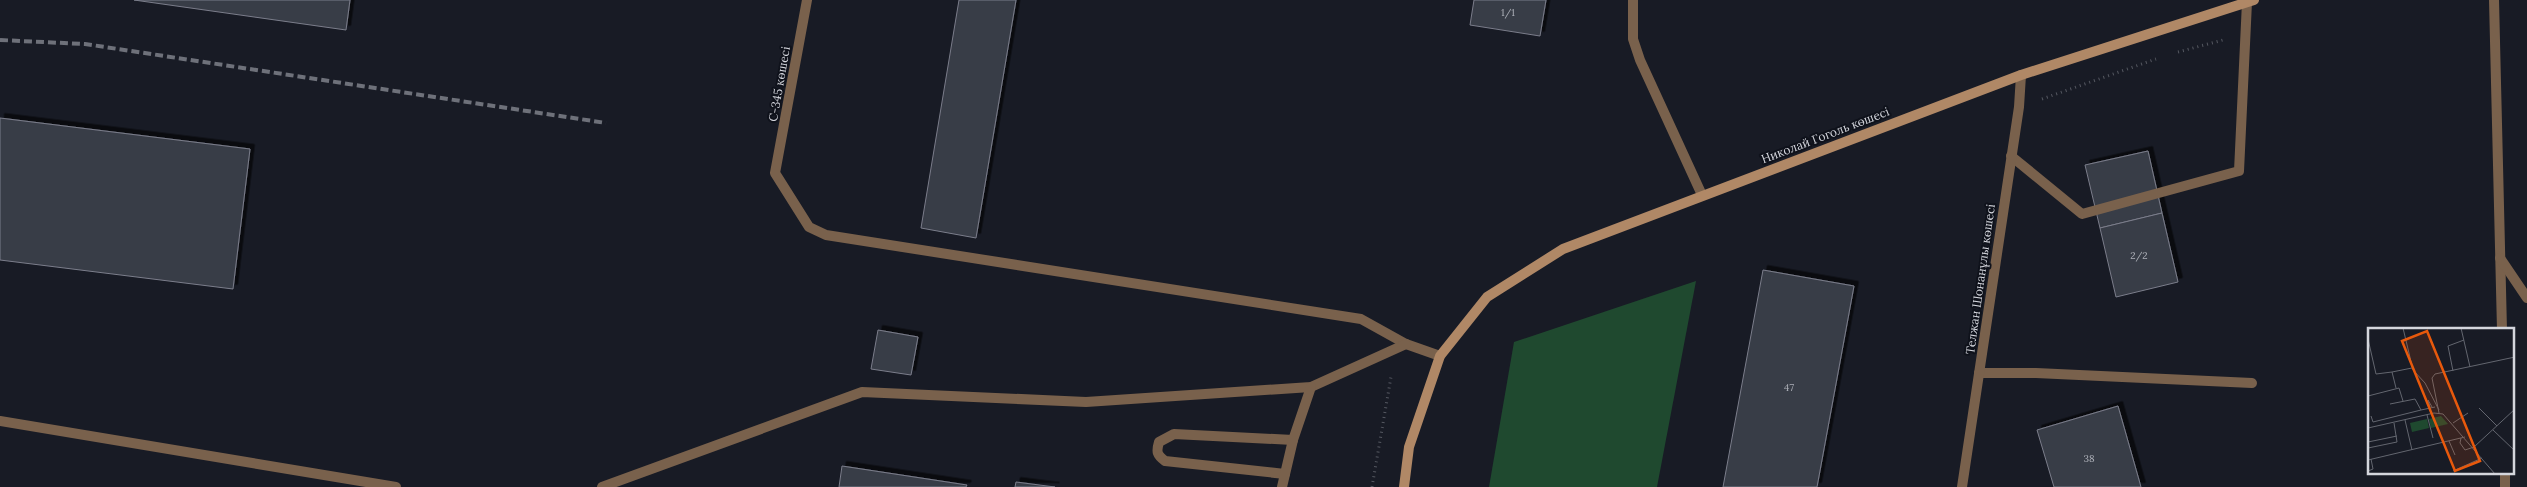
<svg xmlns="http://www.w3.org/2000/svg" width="2527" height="487" font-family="Lora,serif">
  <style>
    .green { fill: #1f492f }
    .building { fill: #393c47; stroke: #7b7e8b; filter: url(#shadow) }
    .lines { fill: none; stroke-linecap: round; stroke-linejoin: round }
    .path { stroke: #555861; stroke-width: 3; stroke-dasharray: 1 4; stroke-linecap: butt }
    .service { stroke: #79614c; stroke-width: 10 }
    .minor { stroke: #79614c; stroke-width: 10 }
    .secondary { stroke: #b08866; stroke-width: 10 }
    .rail { stroke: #6e717a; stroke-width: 4; stroke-dasharray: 8 4; stroke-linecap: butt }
    .labels { text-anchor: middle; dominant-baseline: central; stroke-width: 4; stroke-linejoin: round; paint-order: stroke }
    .number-label { font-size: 10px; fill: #adb0b8 }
    .street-label { font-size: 12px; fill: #d4d6dd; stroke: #0f121b }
    .inset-road { fill: none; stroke: #63666f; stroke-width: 1 }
    .view { fill: #e8590c; fill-opacity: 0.15; stroke: #e8590c; stroke-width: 2.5 }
    .inset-edge { fill: none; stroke: #d4d6dd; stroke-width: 2.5 }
  </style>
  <defs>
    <filter id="shadow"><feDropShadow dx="4.5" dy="-4.5" stdDeviation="0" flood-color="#0009"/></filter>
  </defs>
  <rect width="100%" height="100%" fill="#181b25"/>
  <!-- green -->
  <path class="green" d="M1696 281 1657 487H1489L1514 342Z"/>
  <!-- building -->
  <g class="building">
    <path d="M134 0H350L346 30Z"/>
    <path d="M959 0H1016L976 238 921 228Z"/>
    <path d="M1474 0H1546L1540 36 1470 25Z"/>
    <path d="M0 118 250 149 233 289 0 260Z"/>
    <path d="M2148 151 2162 213 2100 228 2085 165Z"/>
    <path d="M2162 213 2178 282 2116 297 2100 228Z"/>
    <path d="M1763 270 1854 286 1817 487H1723Z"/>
    <path d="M878 330 918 337 911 375 871 369Z"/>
    <path d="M2118 406 2141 487H2054L2037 430Z"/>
    <path d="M842 466 967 485 966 487H839Z"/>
    <path d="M1016 482 1055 487H1015Z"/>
  </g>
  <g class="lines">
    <!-- path -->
    <g class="path">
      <path d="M2178 52 2223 40"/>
      <path d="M2042 99 2156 59"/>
      <path d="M1372 487 1391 377"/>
    </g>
    <!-- service -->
    <g class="service">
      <path d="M807 0 775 173 809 227 826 235 1361 319 1406 344 1440 356"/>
      <path d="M1633 0V39L1640 60 1702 195"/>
      <path d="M2494 0 2502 330"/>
      <path d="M2011 156 2082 214 2239 171 2247 2"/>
      <path d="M2500 258 2527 298"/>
      <path d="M1979 373H2036L2252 383"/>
      <path d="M0 421 396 487"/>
      <path d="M2505 473V487"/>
      <path d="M1285 474 1165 461C1157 455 1156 452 1159 442L1174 434 1293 440"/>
      <path d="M602 487 862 392 1086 402 1311 387 1406 344"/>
      <path d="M1282 487 1293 440 1311 387"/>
    </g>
    <!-- minor -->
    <path class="minor" d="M1962 487 2019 107 2021 75"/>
    <!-- secondary -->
    <path class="secondary" d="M1404 487 1409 447 1440 356 1487 297 1563 249 2021 75 2254 0"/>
    <!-- rail -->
    <path class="rail" d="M0 40 85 44 606 123"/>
  </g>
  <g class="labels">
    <!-- number labels -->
    <g class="number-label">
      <text x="1508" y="12">1/1</text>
      <text x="2139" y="255">2/2</text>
      <text x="1789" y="387">47</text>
      <text x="2089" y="458">38</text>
    </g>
    <!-- street labels -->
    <g class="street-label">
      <text transform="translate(779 84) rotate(-80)">С-345 көшесі</text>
      <text transform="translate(1825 135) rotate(-21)">Николай Гоголь көшесі</text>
      <text transform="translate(1980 279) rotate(-82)">Телжан Шонанұлы көшесі</text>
    </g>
  </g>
  <!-- overview -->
  <g transform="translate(2368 328)">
    <rect width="146" height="146" fill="#181b25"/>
    <path d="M73 88 80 96 63 100 61 91ZM59 91 61 100 44 104 42 95Z" fill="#1f492f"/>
    <path class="inset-road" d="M35 0 45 42 57 55 71 82M93 0 102 39M0 11 8 46 24 44 28 60M85 43 80 18 96 12M24 44 44 40M0 68 31 60 35 73M22 76 47 71 53 82 67 79M62 79 60 72 64 79M111 80 129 98M71 85 64 50 67 46 147 29M59 87 65 110M3 88 5 94 53 82M37 92 44 122M85 95 100 85M0 100 66 85 75 86 127 146M125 102 147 123M93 110 92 115 97 122 106 119 147 81M81 113 87 127M0 114 29 108M0 120 29 114 26 95M0 132 97 109M0 143 5 141 3 131M85 143 114 130"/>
    <path class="view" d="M59 3 112 133 87 143 34 13Z"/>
    <rect width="146" height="146" class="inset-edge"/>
  </g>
</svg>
